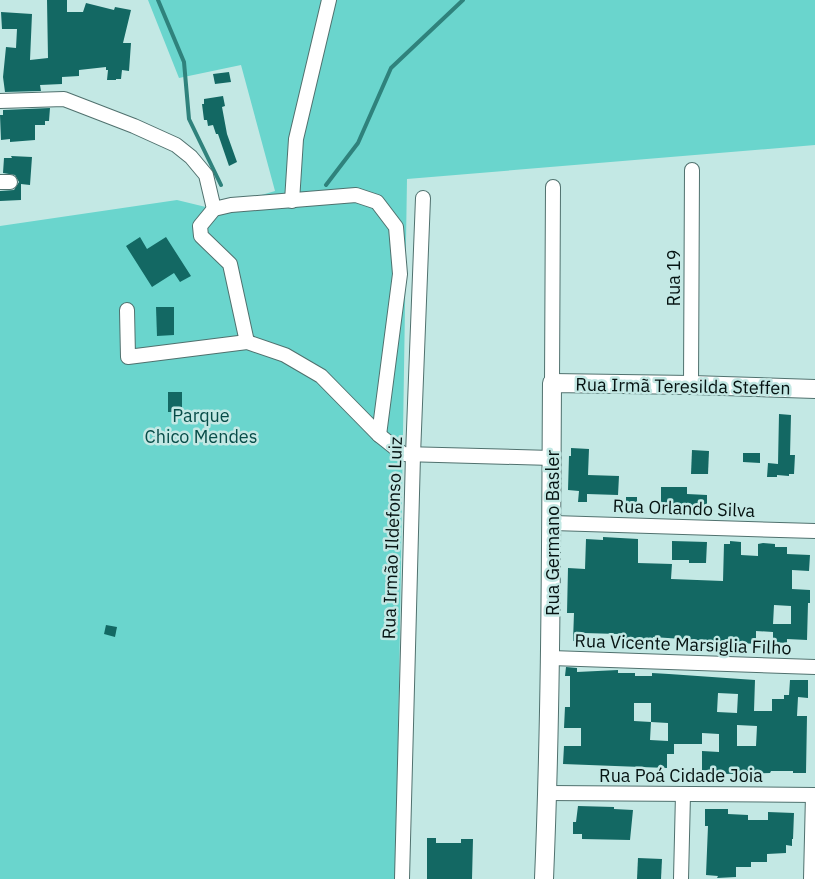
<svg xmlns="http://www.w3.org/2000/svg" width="815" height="879" font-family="'IBM Plex Sans',sans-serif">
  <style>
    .green { fill: #6ad5cd }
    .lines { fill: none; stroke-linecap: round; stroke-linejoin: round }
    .stream { stroke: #2f827c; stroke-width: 4 }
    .building { fill: #136863; fill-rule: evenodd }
    .minor-casing { stroke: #50716e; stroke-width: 16 }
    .tertiary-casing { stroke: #50716e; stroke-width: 20 }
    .minor { stroke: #fff; stroke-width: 14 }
    .tertiary { stroke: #fff; stroke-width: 18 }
    .labels { text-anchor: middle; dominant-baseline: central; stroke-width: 5; stroke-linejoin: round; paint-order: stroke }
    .street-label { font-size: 18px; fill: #061312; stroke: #c3e8e4 }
    .park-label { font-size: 18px; fill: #074c48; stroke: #c3e8e4 }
  </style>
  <rect width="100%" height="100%" fill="#c3e8e4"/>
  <!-- green -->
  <path class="green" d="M148 0H815V145L407 179 396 879H0V226L177 200 214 209 275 191 241 65 179 78Z"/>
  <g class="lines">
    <!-- stream -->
    <g class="stream">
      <path d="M158 0 184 62 189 119 221 185"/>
      <path d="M326 185 358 143 391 68 463 0"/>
    </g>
  </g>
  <!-- building -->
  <g class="building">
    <path d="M47 0H67V12H83L86 3 114 10 115 7 131 10 123 43H131L129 71 122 70 121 79H116V80H107L108 70H106V67L79 70V76L62 77V84L40 85 41 91 5 92 3 77 6 47 16 48 17 29H2L1 12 32 14 30 60 48 58Z"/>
    <path d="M229 72 231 82 215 84 213 74Z"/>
    <path d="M223 96 225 106 222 107 227 134 237 162 229 166 218 134H216L213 125 208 126 207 120H204L202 104H204V99Z"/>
    <path d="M50 108 49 121H45V125H35V140L10 142V139L1 140 0 115H3V110Z"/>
    <path d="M11 156 32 157 30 185 21 184V200L0 201V191L14 190 19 182 15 175 3 173 4 158H12Z"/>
    <path d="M140 237 147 249 166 237 191 276 180 282 174 273 152 287 126 246Z"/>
    <path d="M156 307H174V335L157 336Z"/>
    <rect x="168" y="392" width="14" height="20"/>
    <path d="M779 414 791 415 790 455H795L794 474H789V476L777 475V477H767L768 463 778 464Z"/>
    <path d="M571 448 589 449 588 475 619 476 618 495 587 494V502H578L579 491 568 490 569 456H571Z"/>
    <path d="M692 450 709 451 708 474H691Z"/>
    <path d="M743 453H760V463L743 462Z"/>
    <path d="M661 487H687V494L707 495V506H661Z"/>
    <path d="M626 497H637V508L626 507Z"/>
    <path d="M603 537 638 539V563L672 564 671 579 723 581 724 544H730V541L741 542V555L758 556V544L763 543 775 544V547H787V554L810 555 809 571 792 570V589L810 590V603H808L807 640 787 639V643L773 642V626V632L756 631V644L653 637 652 640H618V634L584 633V641H573L574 613H567L568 568 585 569 586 539 603 540ZM774 605 791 606V624H773Z"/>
    <path d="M672 541 707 542 706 563H689V560H672Z"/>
    <path d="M106 625 117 627 115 637 104 634Z"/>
    <path d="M566 667 577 668V672L618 670V673H635V676H652V673L669 674 755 680 754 711H772V699H784V695H789L790 680H808V698L798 697 797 716H807L806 773H793V771H771L770 773 722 774V771L702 770V751L719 752V734L702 733V744H674V754H667V768L563 764 564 746H581V728H564L565 707H570V676H565ZM718 693 738 694 737 713 717 712ZM634 703H651V722L634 721ZM651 722 668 723V741L650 740ZM737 725 757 726 756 746H737Z"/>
    <path d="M578 806 614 807V809L633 810 630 840 582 839V834H573V822H576Z"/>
    <path d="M705 809H728V814L748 815V820H768V812L794 813 793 839H792V846L786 845V853L767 854V862H751V867H736V877L717 878 718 876 706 875 708 826H705Z"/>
    <path d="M427 838H436V843H461V839H473L472 879H427Z"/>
    <path d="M638 858 662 859 661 879H637Z"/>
  </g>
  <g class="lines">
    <!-- minor casing -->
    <g class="minor-casing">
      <g id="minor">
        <path d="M0 101 64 99 134 126 176 145 191 157 206 175 214 209"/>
        <path d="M0 182H10"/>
        <path d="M292 201 296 139 329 0"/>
        <path d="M127 310 128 357 247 342 285 355 321 376 379 435 403 454 552 458"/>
        <path d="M247 342 230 264 201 236 200 226 214 209 231 205 356 195 377 202 396 227 400 274 379 435"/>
        <path d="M552 383 553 187"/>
        <path d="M691 385 692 170"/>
        <path d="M553 523 815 531"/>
        <path d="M551 658 815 667"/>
        <path d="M548 793 815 795"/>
        <path d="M402 879 413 455 423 198"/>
        <path d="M681 879 683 794"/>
        <path d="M811 879 813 795"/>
      </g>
    </g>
    <!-- tertiary casing -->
    <g class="tertiary-casing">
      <path id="tertiary" d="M544 879C551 714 551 548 552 383L691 385 815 389"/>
    </g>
    <!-- minor -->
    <use href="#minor" class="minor"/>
    <!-- tertiary -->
    <use href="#tertiary" class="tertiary"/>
  </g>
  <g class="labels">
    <!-- street labels -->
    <g class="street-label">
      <text transform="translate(673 278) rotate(-90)">Rua 19</text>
      <text transform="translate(683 386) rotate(1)">Rua Irmã Teresilda Steffen</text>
      <text transform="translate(684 508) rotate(2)">Rua Orlando Silva</text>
      <text transform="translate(552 533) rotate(-90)">Rua Germano Basler</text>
      <text transform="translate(392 538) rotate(-88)">Rua Irmão Ildefonso Luiz</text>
      <text transform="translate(683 644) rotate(2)">Rua Vicente Marsiglia Filho</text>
      <text x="681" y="775">Rua Poá Cidade Joia</text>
    </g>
    <!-- park labels -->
    <g class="park-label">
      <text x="201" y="415">Parque<tspan x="201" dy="21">Chico Mendes</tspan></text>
    </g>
  </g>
</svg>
